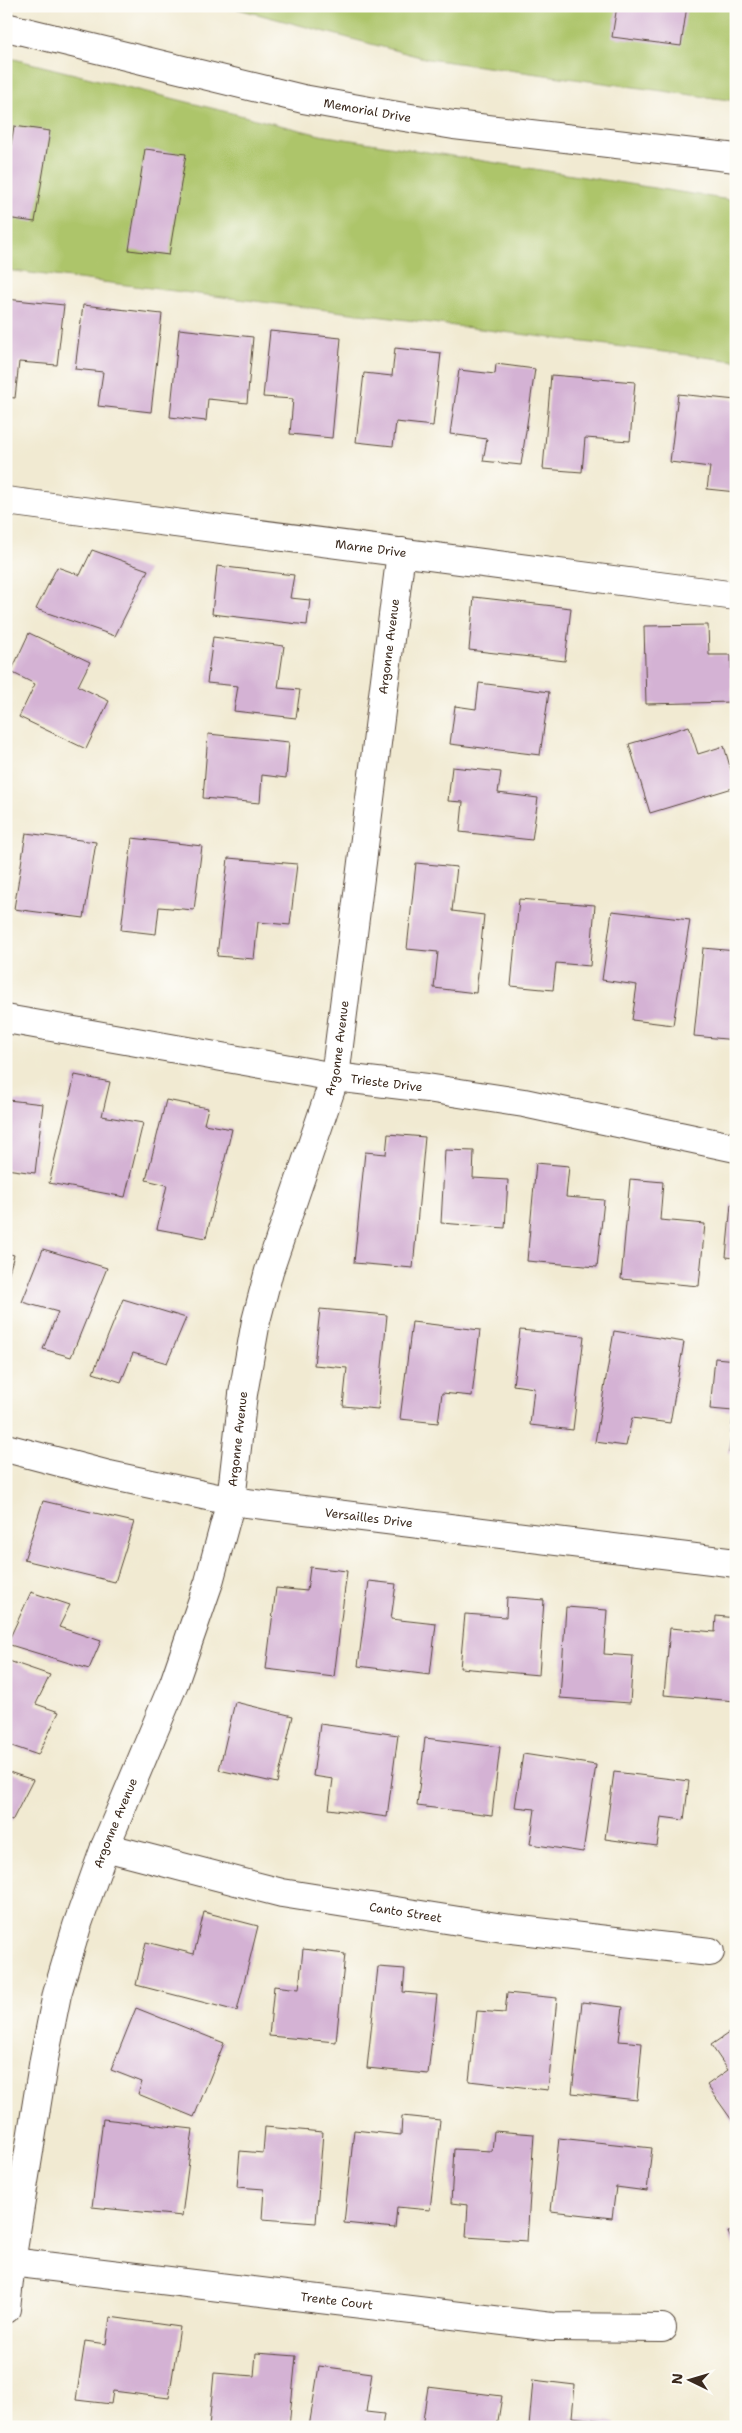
<svg xmlns="http://www.w3.org/2000/svg" width="742" height="2433" font-family="'Shantell Sans',sans-serif">
  <style>
    .green { fill: #adc56a; stroke: #747844 }
    .building { fill: #d4b2d4 }
    .lines { fill: none; stroke-linecap: round; stroke-linejoin: round }
    .minor-casing { stroke: #564739; stroke-width: 30 }
    .minor { stroke: #fff; stroke-width: 28 }
    .labels { text-anchor: middle; dominant-baseline: central; stroke-width: 5; stroke-linejoin: round; paint-order: stroke }
    .street-label { font-size: 12px; fill: #3b2a1e; stroke: #fdfcf7 }
  </style>
  <rect width="100%" height="100%" fill="#fdfcf7"/>
  <filter id="ink" filterUnits="userSpaceOnUse"><feTurbulence type="fractalNoise" baseFrequency=".02" numOctaves="2"/><feDisplacementMap in="SourceGraphic" scale="10" xChannelSelector="R" yChannelSelector="G"/><feConvolveMatrix kernelMatrix="1 2 1 2 8 2 1 2 1" color-interpolation-filters="sRGB"/></filter>
  <filter id="wash" filterUnits="userSpaceOnUse"><feTurbulence type="fractalNoise" baseFrequency=".0096" numOctaves="4" result="noise"/><feDisplacementMap in="SourceGraphic" scale="20" xChannelSelector="R" yChannelSelector="G"/><feGaussianBlur stdDeviation="1.12" result="paint"/><feColorMatrix in="noise" values="0 0 0 0 0 0 0 0 0 0 0 0 0 0 0 0 0 1.4 0 .05"/><feComposite in="paint" operator="in"/></filter>
  <g filter="url(#wash)">
    <rect width="100%" height="100%" fill="#f1ead2"/>
    <!-- green -->
    <g class="green">
      <path d="M227 6H736V101L428 59Z"/>
      <path d="M6 57 320 135 736 201V361L6 270Z"/>
    </g>
    <g id="blocks">
      <!-- building -->
      <g class="building">
        <path d="M617 6H687L681 46 612 37Z"/>
        <path d="M14 126 50 131 35 222 6 218V175Z"/>
        <path d="M145 149 186 154 169 255 129 250Z"/>
        <path d="M6 299 64 305 57 365 19 362 15 398 6 397Z"/>
        <path d="M83 305 162 314 151 412 98 406 103 372 75 369Z"/>
        <path d="M179 329 253 337 247 403 208 399 206 421 170 417Z"/>
        <path d="M270 331 341 338 332 438 290 434 293 399 263 397Z"/>
        <path d="M395 348 441 353 433 426 396 422 393 446 356 442 364 373 392 376Z"/>
        <path d="M496 364 535 369 521 465 483 461 487 439 450 434 459 370 495 374Z"/>
        <path d="M551 375 635 382 630 441 585 438 582 472 543 469Z"/>
        <path d="M678 394 736 400V492L707 489 710 467 670 462Z"/>
        <path d="M92 550 148 570 115 636 36 609 57 567 80 575Z"/>
        <path d="M217 566 294 575 290 598 310 600 307 625 212 614Z"/>
        <path d="M474 597 571 608 565 661 469 650Z"/>
        <path d="M708 625 709 655H731L732 702 646 704 644 626Z"/>
        <path d="M29 633 90 662 78 686 109 701 86 749 19 717 35 684 11 672Z"/>
        <path d="M213 637 284 646 278 688 300 690 296 718 234 711 238 686 207 683Z"/>
        <path d="M479 683 549 692 540 755 450 744 455 706 476 709Z"/>
        <path d="M689 726 698 754 724 746 736 787 650 813 629 744Z"/>
        <path d="M208 734 289 742 286 778 262 775 260 803 203 798Z"/>
        <path d="M452 767 501 772 498 793 538 798 532 840 460 832 463 802 448 801Z"/>
        <path d="M26 833 96 842 84 918 14 909Z"/>
        <path d="M132 838 202 846 194 910 159 907 156 934 121 930Z"/>
        <path d="M228 858 297 864 290 925 258 922 254 959 217 956Z"/>
        <path d="M416 863 457 867 452 911 484 915 476 993 434 988 438 952 407 949Z"/>
        <path d="M519 899 595 905 590 966 556 963 553 990 511 986Z"/>
        <path d="M612 911 690 920 673 1025 632 1020 637 985 602 980Z"/>
        <path d="M703 948 736 951V1040L694 1036Z"/>
        <path d="M6 1069H12L8 1100 43 1104 35 1173 6 1169Z"/>
        <path d="M75 1075 110 1082 102 1116 143 1123 125 1197 49 1183Z"/>
        <path d="M166 1100 208 1108 204 1124 232 1129 206 1238 157 1229 167 1185 146 1180Z"/>
        <path d="M388 1134 425 1137 413 1268 354 1263 365 1152 386 1154Z"/>
        <path d="M445 1150 474 1151 473 1178 508 1180 505 1228 441 1223Z"/>
        <path d="M536 1163 569 1166 566 1197 604 1200 597 1267 527 1261Z"/>
        <path d="M630 1179 663 1182 660 1220 705 1224 699 1286 621 1279Z"/>
        <path d="M731 1204 736 1205V1258L726 1257Z"/>
        <path d="M43 1249 107 1268 71 1357 43 1349 58 1312 22 1302Z"/>
        <path d="M6 1253 14 1255 7 1279H6Z"/>
        <path d="M123 1299 186 1318 167 1363 133 1353 121 1382 93 1373Z"/>
        <path d="M320 1309 387 1315 378 1409 343 1406 347 1368 314 1365Z"/>
        <path d="M412 1322 480 1330 472 1396 442 1393 438 1423 400 1419Z"/>
        <path d="M520 1330 584 1336 573 1430 530 1425 534 1388 513 1385Z"/>
        <path d="M614 1331 684 1342 670 1423 632 1418 626 1446 595 1442Z"/>
        <path d="M715 1358 736 1360V1453H729L733 1411 710 1409Z"/>
        <path d="M43 1501 134 1522 115 1582 24 1560Z"/>
        <path d="M310 1567 347 1571 334 1677 266 1669 276 1588 307 1591Z"/>
        <path d="M369 1581 396 1584 391 1619 436 1624 430 1675 358 1666Z"/>
        <path d="M31 1592 70 1605 59 1627 101 1641 89 1669 7 1644Z"/>
        <path d="M507 1597 544 1600 539 1675 460 1668 465 1614 506 1617Z"/>
        <path d="M566 1607 607 1610 604 1654 633 1656 630 1703 560 1698Z"/>
        <path d="M716 1616 736 1618V1701L664 1695 670 1628 715 1632Z"/>
        <path d="M6 1660 50 1675 36 1704 59 1712 38 1755 6 1744Z"/>
        <path d="M235 1702 293 1716 277 1783 219 1770Z"/>
        <path d="M320 1724 398 1735 387 1817 329 1809 333 1779 313 1776Z"/>
        <path d="M425 1738 500 1747 492 1815 417 1806Z"/>
        <path d="M523 1754 596 1765 583 1852 530 1844 535 1809 515 1807Z"/>
        <path d="M6 1771 33 1780 12 1821 6 1819Z"/>
        <path d="M614 1772 689 1781 684 1820 661 1817 657 1846 605 1839Z"/>
        <path d="M204 1912 258 1926 237 2011 136 1985 146 1942 194 1954Z"/>
        <path d="M303 1949 345 1954 336 2042 269 2036 274 1986 299 1989Z"/>
        <path d="M378 1967 405 1969 403 1992 437 1995 428 2074 367 2068Z"/>
        <path d="M507 1993 557 1998 548 2090 469 2081 477 2011 505 2013Z"/>
        <path d="M582 2002 623 2007 619 2041 642 2043 637 2100 572 2093Z"/>
        <path d="M136 2008 224 2043 194 2117 138 2094 142 2082 111 2070Z"/>
        <path d="M736 2028V2126L707 2085 728 2070 711 2045Z"/>
        <path d="M402 2116 440 2120 430 2210 397 2207 395 2228 344 2223 354 2130 401 2135Z"/>
        <path d="M103 2119 193 2129 182 2216 92 2207Z"/>
        <path d="M265 2127 323 2132 316 2223 262 2219 264 2189 237 2187 240 2151 263 2153Z"/>
        <path d="M494 2131 534 2134 527 2241 466 2237 468 2205 451 2203 454 2149 492 2151Z"/>
        <path d="M559 2138 652 2148 647 2191 616 2187 612 2218 551 2211Z"/>
        <path d="M736 2231V2251L728 2232Z"/>
        <path d="M110 2317 180 2327 169 2398 113 2391 111 2404 76 2400 85 2341 106 2344Z"/>
        <path d="M256 2353 296 2356 289 2427H209L214 2373 254 2376Z"/>
        <path d="M319 2366 372 2373 366 2412 384 2414 382 2427H309Z"/>
        <path d="M533 2380 575 2385 572 2417 615 2422V2427H529Z"/>
        <path d="M428 2387 502 2396 497 2427H422Z"/>
      </g>
    </g>
  </g>
  <g filter="url(#ink)">
    <use href="#blocks" fill-opacity="0" stroke="#564739" stroke-width="1"/>
    <g class="lines">
      <!-- minor casing -->
      <g class="minor-casing">
        <g id="minor">
          <path id="s1" d="M6 27 303 99 386 114 454 125 736 158"/>
          <path id="s2" d="M6 501 736 596"/>
          <path id="s3" d="M6 1019 335 1077 427 1088 524 1103 736 1148"/>
          <path id="s4" d="M6 1448 109 1475 231 1501 736 1563"/>
          <path id="s5" d="M105 1847 282 1893 503 1928 710 1952"/>
          <path id="s6" d="M11 2262 552 2327 662 2328"/>
          <path id="s7" d="M6 2309 11 2262 44 2059 57 1994 77 1926 105 1847 174 1683 209 1582 231 1501 243 1394 256 1321 269 1271 335 1077 401 552"/>
        </g>
      </g>
      <!-- minor -->
      <use href="#minor" class="minor"/>
    </g>
  </g>
  <g class="labels">
    <!-- street labels -->
    <g class="street-label">
      <text stroke="none"><textPath href="#s1" startOffset="371">Memorial Drive</textPath></text>
      <text stroke="none"><textPath href="#s2" startOffset="368">Marne Drive</textPath></text>
      <text stroke="none"><textPath href="#s7" startOffset="1715">Argonne Avenue</textPath></text>
      <text stroke="none"><textPath href="#s7" startOffset="1310">Argonne Avenue</textPath></text>
      <text stroke="none"><textPath href="#s3" startOffset="386">Trieste Drive</textPath></text>
      <text stroke="none"><textPath href="#s7" startOffset="905">Argonne Avenue</textPath></text>
      <text stroke="none"><textPath href="#s4" startOffset="370">Versailles Drive</textPath></text>
      <text stroke="none"><textPath href="#s7" startOffset="500">Argonne Avenue</textPath></text>
      <text stroke="none"><textPath href="#s5" startOffset="308">Canto Street</textPath></text>
      <text stroke="none"><textPath href="#s6" startOffset="328">Trente Court</textPath></text>
    </g>
  </g>
  <!-- margin -->
  <rect width="742" height="2433" fill="none" stroke="#fdfcf7" stroke-width="25"/>
  <!-- north arrow -->
  <g transform="translate(690 2380) rotate(275)" stroke="#fdfcf7" stroke-width="4" paint-order="stroke">
  <path d="M0-4L9 19L0 12L-9 19Z" fill="#3b2a1e"/>
  <text y="-8" font-size="14" font-weight="bold" text-anchor="middle" fill="#3b2a1e">N</text>
  </g>
</svg>
